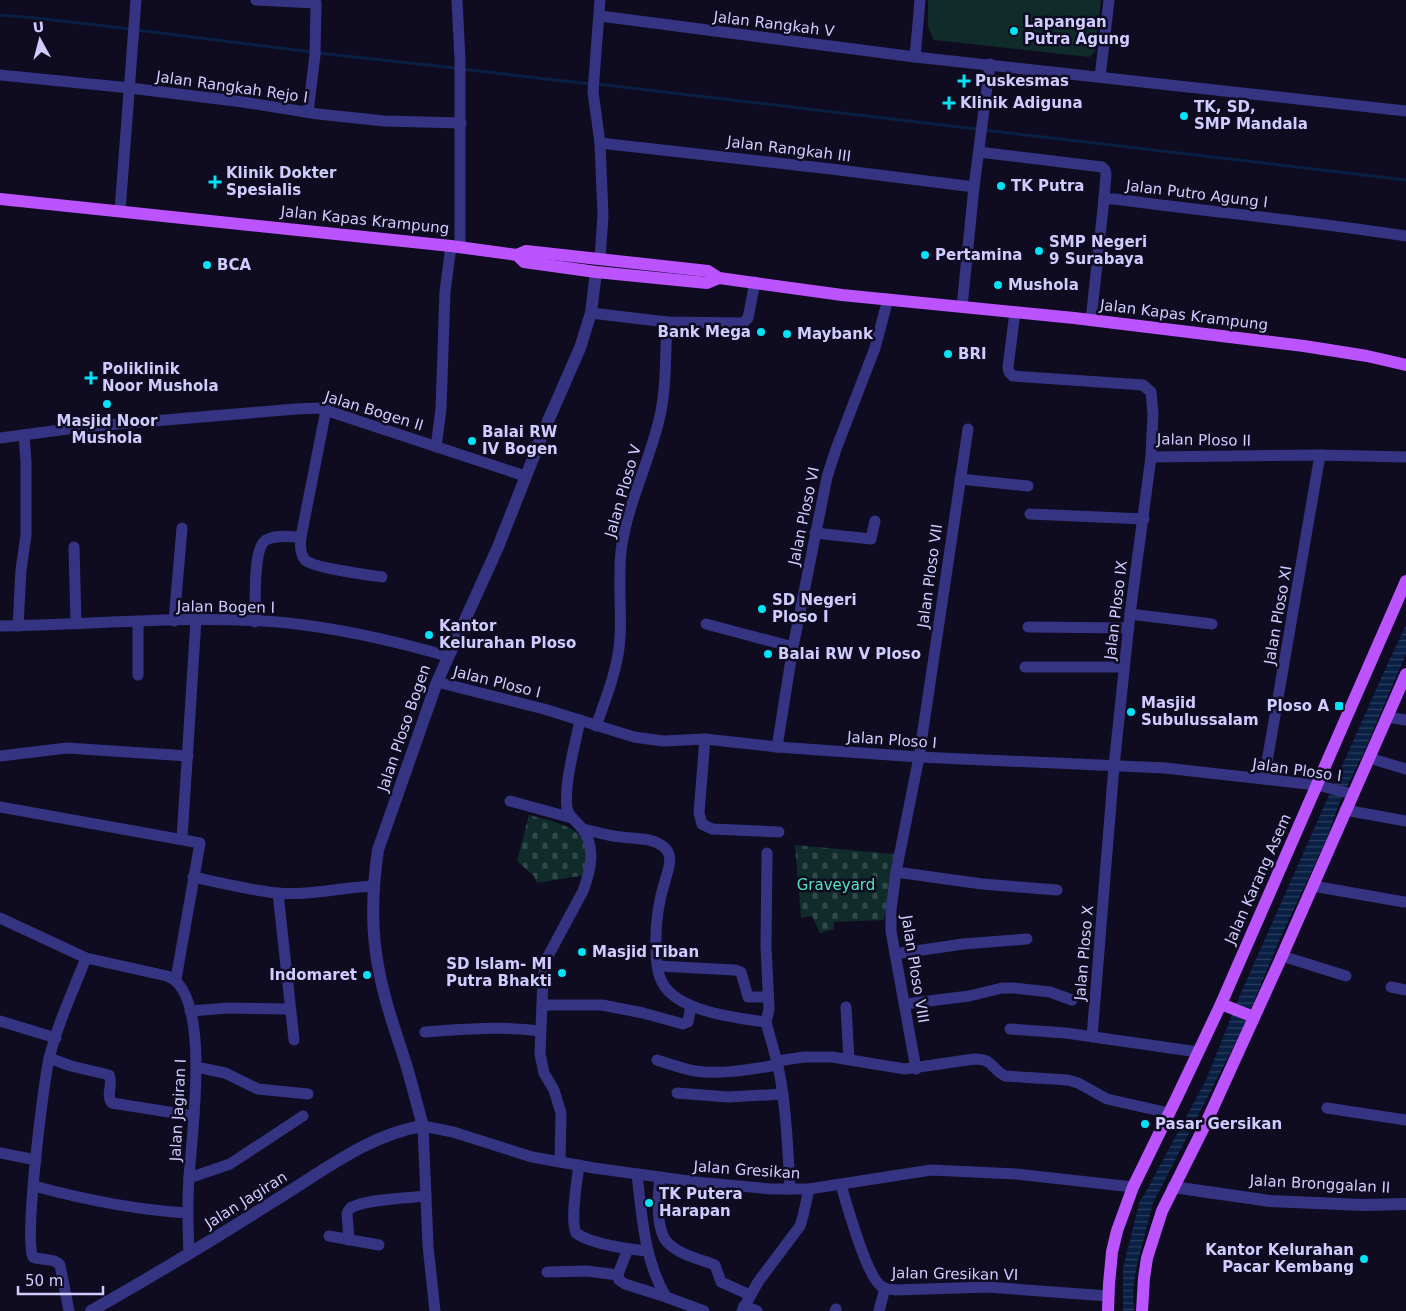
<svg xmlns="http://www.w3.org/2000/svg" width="1406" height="1311" font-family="'DejaVu Sans',sans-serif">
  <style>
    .cemetery { fill: url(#cemetery-stones) }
    .green { fill: #0f2b2a }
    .water { fill: url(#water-rules) }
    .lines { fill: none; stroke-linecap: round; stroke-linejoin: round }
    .stream { stroke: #091f43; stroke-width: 3 }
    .minor { stroke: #353483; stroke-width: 11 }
    .tertiary { stroke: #353483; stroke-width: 12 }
    .primary { stroke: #bb53ff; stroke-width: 12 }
    .poi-dot { fill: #00e4f7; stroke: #0f0c21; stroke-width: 2 }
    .labels { text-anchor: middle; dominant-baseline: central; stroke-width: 5; stroke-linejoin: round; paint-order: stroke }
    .poi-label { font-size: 15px; font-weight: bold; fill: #d0ccff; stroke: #0f0c21; text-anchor: start }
    .street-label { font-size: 15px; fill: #d0ccff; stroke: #0f0c21 }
    .park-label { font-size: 15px; fill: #52e5bd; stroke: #0f0c21 }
  </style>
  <defs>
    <pattern id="cemetery-stones" width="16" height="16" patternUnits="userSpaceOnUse" patternTransform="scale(1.25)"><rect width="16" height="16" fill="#0f2b2a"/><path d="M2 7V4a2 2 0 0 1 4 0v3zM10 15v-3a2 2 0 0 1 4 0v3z" fill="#31494a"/></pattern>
    <pattern id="water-rules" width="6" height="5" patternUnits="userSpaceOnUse" patternTransform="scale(1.25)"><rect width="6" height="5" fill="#091f43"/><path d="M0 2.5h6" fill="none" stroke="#2c3e5f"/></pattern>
  </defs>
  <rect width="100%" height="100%" fill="#0f0c21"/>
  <!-- cemetery -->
  <g class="cemetery">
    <path d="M529 815C544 819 580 826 584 843 587 852 585 865 585 875L537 883 534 876 517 861Z"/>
    <path d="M795 845 894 854 884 920 834 922V929L820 933 812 916 801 918Z"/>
  </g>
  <!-- green -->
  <path class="green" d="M928 0H1101L1095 51 1090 57 934 40 928 27Z"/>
  <!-- water -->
  <path class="water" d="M1406 625V654L1364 752 1340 801 1327 838 1280 939 1241 1032 1153 1203 1136 1269 1133 1289 1134 1311H1123V1268L1140 1200 1143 1197 1206 1080 1240 995 1383 674Z"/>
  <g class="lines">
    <!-- stream -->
    <g class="stream">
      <path d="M0 15 35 18 131 29"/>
      <path d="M137 30 312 52"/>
      <path d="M318 53 456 68"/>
      <path d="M462 69 590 84"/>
      <path d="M597 84 1406 180"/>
    </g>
    <!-- minor -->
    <g class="minor">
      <path d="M256 0 316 3 315 55 308 112"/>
      <path d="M457 0 460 60V247"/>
      <path d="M600 16 915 57 1406 111"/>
      <path d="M915 57 920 0"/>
      <path d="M0 75 130 88 243 102 318 114 384 121 461 123"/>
      <path d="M1100 77 1109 0"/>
      <path d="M600 143 831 169 974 187"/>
      <path d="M979 152 1102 167 1105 170 1106 174 1104 199"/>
      <path d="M120 211 136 0"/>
      <path d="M600 258 603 216 600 143 593 92 600 0"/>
      <path d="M962 307 974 187 990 64"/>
      <path d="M1015 312 1008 367 1009 372 1013 376 1143 385 1151 392 1153 413 1151 457 1130 614 1114 766 1092 1037"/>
      <path d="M591 313 667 322 743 323 748 318 755 282"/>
      <path d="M1091 320 1104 199H1114C1211 212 1309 221 1406 236"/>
      <path d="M0 438 82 427 296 409 319 408 525 476"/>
      <path d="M436 447 441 409 445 292 451 246"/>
      <path d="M1151 457 1320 455 1406 457"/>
      <path d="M960 479 1028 486"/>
      <path d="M1030 514 1144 519"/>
      <path d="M815 533 871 539 875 521"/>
      <path d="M301 537C300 544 300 554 305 560 313 568 368 575 382 577"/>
      <path d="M74 547 76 623"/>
      <path d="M1130 614 1212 624"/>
      <path d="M174 621 182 528"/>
      <path d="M255 622C256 605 252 548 266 540 276 534 290 537 301 537L326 410"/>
      <path d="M706 624 793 647"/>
      <path d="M0 626C96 625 192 614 288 623 342 629 395 641 447 656"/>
      <path d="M18 626 21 570 26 535V462L24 435"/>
      <path d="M1028 627 1129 628"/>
      <path d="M1025 667H1124"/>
      <path d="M138 675V621"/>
      <path d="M437 682 544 709 634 737 663 741 705 739 777 747 919 757 1165 768 1317 785 1352 794"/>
      <path d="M1387 717 1406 720"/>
      <path d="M596 726C606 698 618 669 620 638 622 607 617 575 622 544 629 501 649 462 659 420 667 388 665 354 667 322"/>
      <path d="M705 739 699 813 702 824 712 829 779 832"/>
      <path d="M777 747 793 647 827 477 836 449 875 348 888 299"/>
      <path d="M0 756 67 748 188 756"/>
      <path d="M1369 758 1406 769"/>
      <path d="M1264 779 1320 455"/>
      <path d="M510 801 572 818"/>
      <path d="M0 807 200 843 176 979"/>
      <path d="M1345 810 1406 821"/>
      <path d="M583 829C596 832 608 836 621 837 635 839 653 837 665 848 674 857 668 870 665 881 658 903 655 925 656 949 656 959 657 973 662 982 677 1012 737 1018 766 1022 771 1042 778 1061 781 1082 787 1117 788 1153 790 1189"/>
      <path d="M182 839 196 620"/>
      <path d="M896 872 982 884 1057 890"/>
      <path d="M193 877C221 883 249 890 277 893 310 896 342 887 374 886"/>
      <path d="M1313 886 1404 902"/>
      <path d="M278 893 294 1040"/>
      <path d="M0 918 86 958 167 976C213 992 191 1138 189 1178 187 1204 188 1229 189 1254"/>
      <path d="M895 954 963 944 1027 939"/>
      <path d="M1282 956 1346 976"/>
      <path d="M658 966 735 970 741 972 748 997H768"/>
      <path d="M1391 987 1406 990"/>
      <path d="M905 1004 969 996 1002 988H1014L1050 992 1072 1000"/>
      <path d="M542 1005H602L643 1013 683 1024 688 1022 691 1006"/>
      <path d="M846 1007 849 1059"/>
      <path d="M190 1011 228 1008 290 1009"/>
      <path d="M0 1021 56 1038"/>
      <path d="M766 1022 769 1009 766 946 767 853"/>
      <path d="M1010 1029 1066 1033 1198 1052"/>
      <path d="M425 1032C464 1029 502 1026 540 1031"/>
      <path d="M49 1058 71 1066 109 1075C114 1084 105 1094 112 1103L194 1116"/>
      <path d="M657 1060C670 1064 682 1069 695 1071 723 1075 751 1069 778 1065"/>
      <path d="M777 1061 804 1057H832L905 1069 974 1059C994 1059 990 1068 1005 1076L1068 1080 1078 1083 1107 1099 1169 1113"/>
      <path d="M196 1067 225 1073 258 1089 308 1094"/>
      <path d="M916 1069 891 931V910L896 872 919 757 968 429"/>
      <path d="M677 1093 728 1097 783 1094"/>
      <path d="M1327 1108 1406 1120"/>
      <path d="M0 1153 36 1160"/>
      <path d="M560 1162 561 1113 554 1090 544 1073 540 1054 543 978 547 958 583 891C591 870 597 845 580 826 575 820 568 816 567 808 564 782 575 746 580 720"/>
      <path d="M579 1165C577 1181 570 1220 576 1233 591 1244 628 1249 647 1251"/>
      <path d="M637 1174C642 1217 644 1259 666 1297L704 1311"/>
      <path d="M660 1177C658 1194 655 1232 669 1244 682 1256 700 1259 715 1265L721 1282 750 1295"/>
      <path d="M189 1178 230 1164 303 1116"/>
      <path d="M841 1185C847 1205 866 1275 881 1286 886 1290 891 1289 896 1290L987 1287 1108 1296"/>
      <path d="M34 1186C86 1200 134 1210 188 1213"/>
      <path d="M329 1236 379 1245"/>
      <path d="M349 1240 347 1214C348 1210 350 1207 355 1206 370 1199 408 1198 426 1196"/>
      <path d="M628 1249 618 1274 619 1280 625 1284 666 1297"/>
      <path d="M547 1272 587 1271 618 1275"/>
      <path d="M744 1306 757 1311"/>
      <path d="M69 1311 60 1265C53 1257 41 1261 33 1257 24 1239 43 1085 49 1059 57 1025 73 991 86 958"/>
      <path d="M435 1311 428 1246 423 1126 453 1132 532 1157 594 1168 696 1182 771 1189H809L931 1170 1016 1174 1133 1187"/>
      <path d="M742 1311 758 1282 800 1226 803 1216 809 1189"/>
      <path d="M835 1311 836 1309"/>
      <path d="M879 1311 885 1288"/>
    </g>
    <!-- tertiary -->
    <g class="tertiary">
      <path d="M1173 1187 1270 1201 1363 1205 1406 1204"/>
      <path d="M91 1311C153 1276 214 1239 274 1201 319 1174 369 1134 423 1126 417 1105 412 1084 406 1064 394 1027 381 991 376 953 371 919 373 884 378 850L437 682 498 547 545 428 580 348 591 313 596 272"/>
    </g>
    <!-- primary -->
    <g class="primary">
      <path d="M0 199 451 246 517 255 526 251 708 271 719 278 842 295 1074 318 1304 346 1367 356 1406 365"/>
      <path d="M517 255 524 262 596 272 707 283 719 278"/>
      <path d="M1221 1004 1254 1017"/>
      <path d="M1108 1311 1109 1284 1112 1252 1117 1231 1133 1187 1177 1097 1221 1004 1406 581"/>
      <path d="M1142 1311 1144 1278 1147 1258 1162 1211 1206 1123 1282 956 1406 674"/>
    </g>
  </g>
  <!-- markers -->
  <g class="poi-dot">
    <circle cx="1014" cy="31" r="5"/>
    <path d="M961.5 73.5h5v5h5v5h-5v5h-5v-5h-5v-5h5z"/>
    <path d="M946.5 95.5h5v5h5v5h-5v5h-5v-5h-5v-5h5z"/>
    <circle cx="1184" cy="116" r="5"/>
    <path d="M212.5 174.5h5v5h5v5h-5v5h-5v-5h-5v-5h5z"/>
    <circle cx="1001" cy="186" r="5"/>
    <circle cx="1039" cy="251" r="5"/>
    <circle cx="925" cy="255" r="5"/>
    <circle cx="207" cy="265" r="5"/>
    <circle cx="998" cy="285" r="5"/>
    <circle cx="761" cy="332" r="5"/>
    <circle cx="787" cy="334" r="5"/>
    <circle cx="948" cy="354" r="5"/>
    <path d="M88.5 370.5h5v5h5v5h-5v5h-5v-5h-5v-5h5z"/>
    <circle cx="107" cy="404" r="5"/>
    <circle cx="472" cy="441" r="5"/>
    <circle cx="762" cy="609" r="5"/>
    <circle cx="429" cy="635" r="5"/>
    <circle cx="768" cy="654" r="5"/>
    <rect x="1334" y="701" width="10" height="10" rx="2.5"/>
    <circle cx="1131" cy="712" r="5"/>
    <circle cx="582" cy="952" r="5"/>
    <circle cx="562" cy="973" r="5"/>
    <circle cx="367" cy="975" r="5"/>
    <circle cx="1145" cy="1124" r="5"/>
    <circle cx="649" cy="1203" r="5"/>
    <circle cx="1364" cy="1259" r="5"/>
  </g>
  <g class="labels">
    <!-- poi labels -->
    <g class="poi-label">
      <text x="1024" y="22">Lapangan<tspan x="1024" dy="17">Putra Agung</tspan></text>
      <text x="975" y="81">Puskesmas</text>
      <text x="960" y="103">Klinik Adiguna</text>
      <text x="1194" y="107">TK, SD,<tspan x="1194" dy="17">SMP Mandala</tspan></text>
      <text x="226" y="173">Klinik Dokter<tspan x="226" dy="17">Spesialis</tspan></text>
      <text x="1011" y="186">TK Putra</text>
      <text x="1049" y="242">SMP Negeri<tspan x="1049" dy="17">9 Surabaya</tspan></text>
      <text x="935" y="255">Pertamina</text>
      <text x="217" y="265">BCA</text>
      <text x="1008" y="285">Mushola</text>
      <text x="751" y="332" text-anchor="end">Bank Mega</text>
      <text x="797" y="334">Maybank</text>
      <text x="958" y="354">BRI</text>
      <text x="102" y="369">Poliklinik<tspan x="102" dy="17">Noor Mushola</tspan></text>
      <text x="107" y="421" text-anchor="middle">Masjid Noor<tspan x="107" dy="17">Mushola</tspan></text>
      <text x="482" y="432">Balai RW<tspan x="482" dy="17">IV Bogen</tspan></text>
      <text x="772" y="600">SD Negeri<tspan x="772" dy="17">Ploso I</tspan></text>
      <text x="439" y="626">Kantor<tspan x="439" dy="17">Kelurahan Ploso</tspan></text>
      <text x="778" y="654">Balai RW V Ploso</text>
      <text x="1141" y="703">Masjid<tspan x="1141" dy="17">Subulussalam</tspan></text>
      <text x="1329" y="706" text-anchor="end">Ploso A</text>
      <text x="592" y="952">Masjid Tiban</text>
      <text x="552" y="964" text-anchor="end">SD Islam- MI<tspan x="552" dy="17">Putra Bhakti</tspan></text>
      <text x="357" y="975" text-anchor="end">Indomaret</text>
      <text x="1155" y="1124">Pasar Gersikan</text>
      <text x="659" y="1194">TK Putera<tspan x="659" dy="17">Harapan</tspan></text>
      <text x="1354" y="1250" text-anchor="end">Kantor Kelurahan<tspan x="1354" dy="17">Pacar Kembang</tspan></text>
    </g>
    <!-- street labels -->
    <g class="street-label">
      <text transform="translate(774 24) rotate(7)">Jalan Rangkah V</text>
      <text transform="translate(232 87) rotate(8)">Jalan Rangkah Rejo I</text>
      <text transform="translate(789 149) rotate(7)">Jalan Rangkah III</text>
      <text transform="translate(1197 194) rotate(7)">Jalan Putro Agung I</text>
      <text transform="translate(365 220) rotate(6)">Jalan Kapas Krampung</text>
      <text transform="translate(1184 315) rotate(7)">Jalan Kapas Krampung</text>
      <text transform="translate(374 411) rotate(17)">Jalan Bogen II</text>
      <text transform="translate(1204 440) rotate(1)">Jalan Ploso II</text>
      <text transform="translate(623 491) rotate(-74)">Jalan Ploso V</text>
      <text transform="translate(804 516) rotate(-78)">Jalan Ploso VI</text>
      <text transform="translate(930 576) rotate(-82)">Jalan Ploso VII</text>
      <text transform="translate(226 607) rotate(1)">Jalan Bogen I</text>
      <text transform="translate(1116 610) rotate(-83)">Jalan Ploso IX</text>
      <text transform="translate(1278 615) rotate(-80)">Jalan Ploso XI</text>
      <text transform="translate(497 682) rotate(14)">Jalan Ploso I</text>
      <text transform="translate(404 728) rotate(-71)">Jalan Ploso Bogen</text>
      <text transform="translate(892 740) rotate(4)">Jalan Ploso I</text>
      <text transform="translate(1297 770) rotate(8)">Jalan Ploso I</text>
      <text transform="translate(1258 879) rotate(-66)">Jalan Karang Asem</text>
      <text transform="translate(1084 953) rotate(-85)">Jalan Ploso X</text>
      <text transform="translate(915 969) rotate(81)">Jalan Ploso VIII</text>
      <text transform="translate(178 1110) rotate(-87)">Jalan Jagiran I</text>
      <text transform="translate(747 1170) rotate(4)">Jalan Gresikan</text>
      <text transform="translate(1320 1184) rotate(3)">Jalan Bronggalan II</text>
      <text transform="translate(246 1200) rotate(-32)">Jalan Jagiran</text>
      <text transform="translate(955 1274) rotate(1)">Jalan Gresikan VI</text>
    </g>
    <!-- park labels -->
    <g class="park-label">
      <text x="836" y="885">Graveyard</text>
    </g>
  </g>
  <!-- north arrow -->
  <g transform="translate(40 40) rotate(353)" stroke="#0f0c21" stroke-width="4" paint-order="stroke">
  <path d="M0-4L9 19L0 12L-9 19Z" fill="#d0ccff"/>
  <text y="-8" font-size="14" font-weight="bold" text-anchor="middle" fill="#d0ccff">U</text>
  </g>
  <!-- scale -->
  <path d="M18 1286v8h85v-8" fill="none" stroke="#d0ccff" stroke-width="2.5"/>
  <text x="25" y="1286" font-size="15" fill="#d0ccff" stroke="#0f0c21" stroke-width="4" paint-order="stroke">50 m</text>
</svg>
